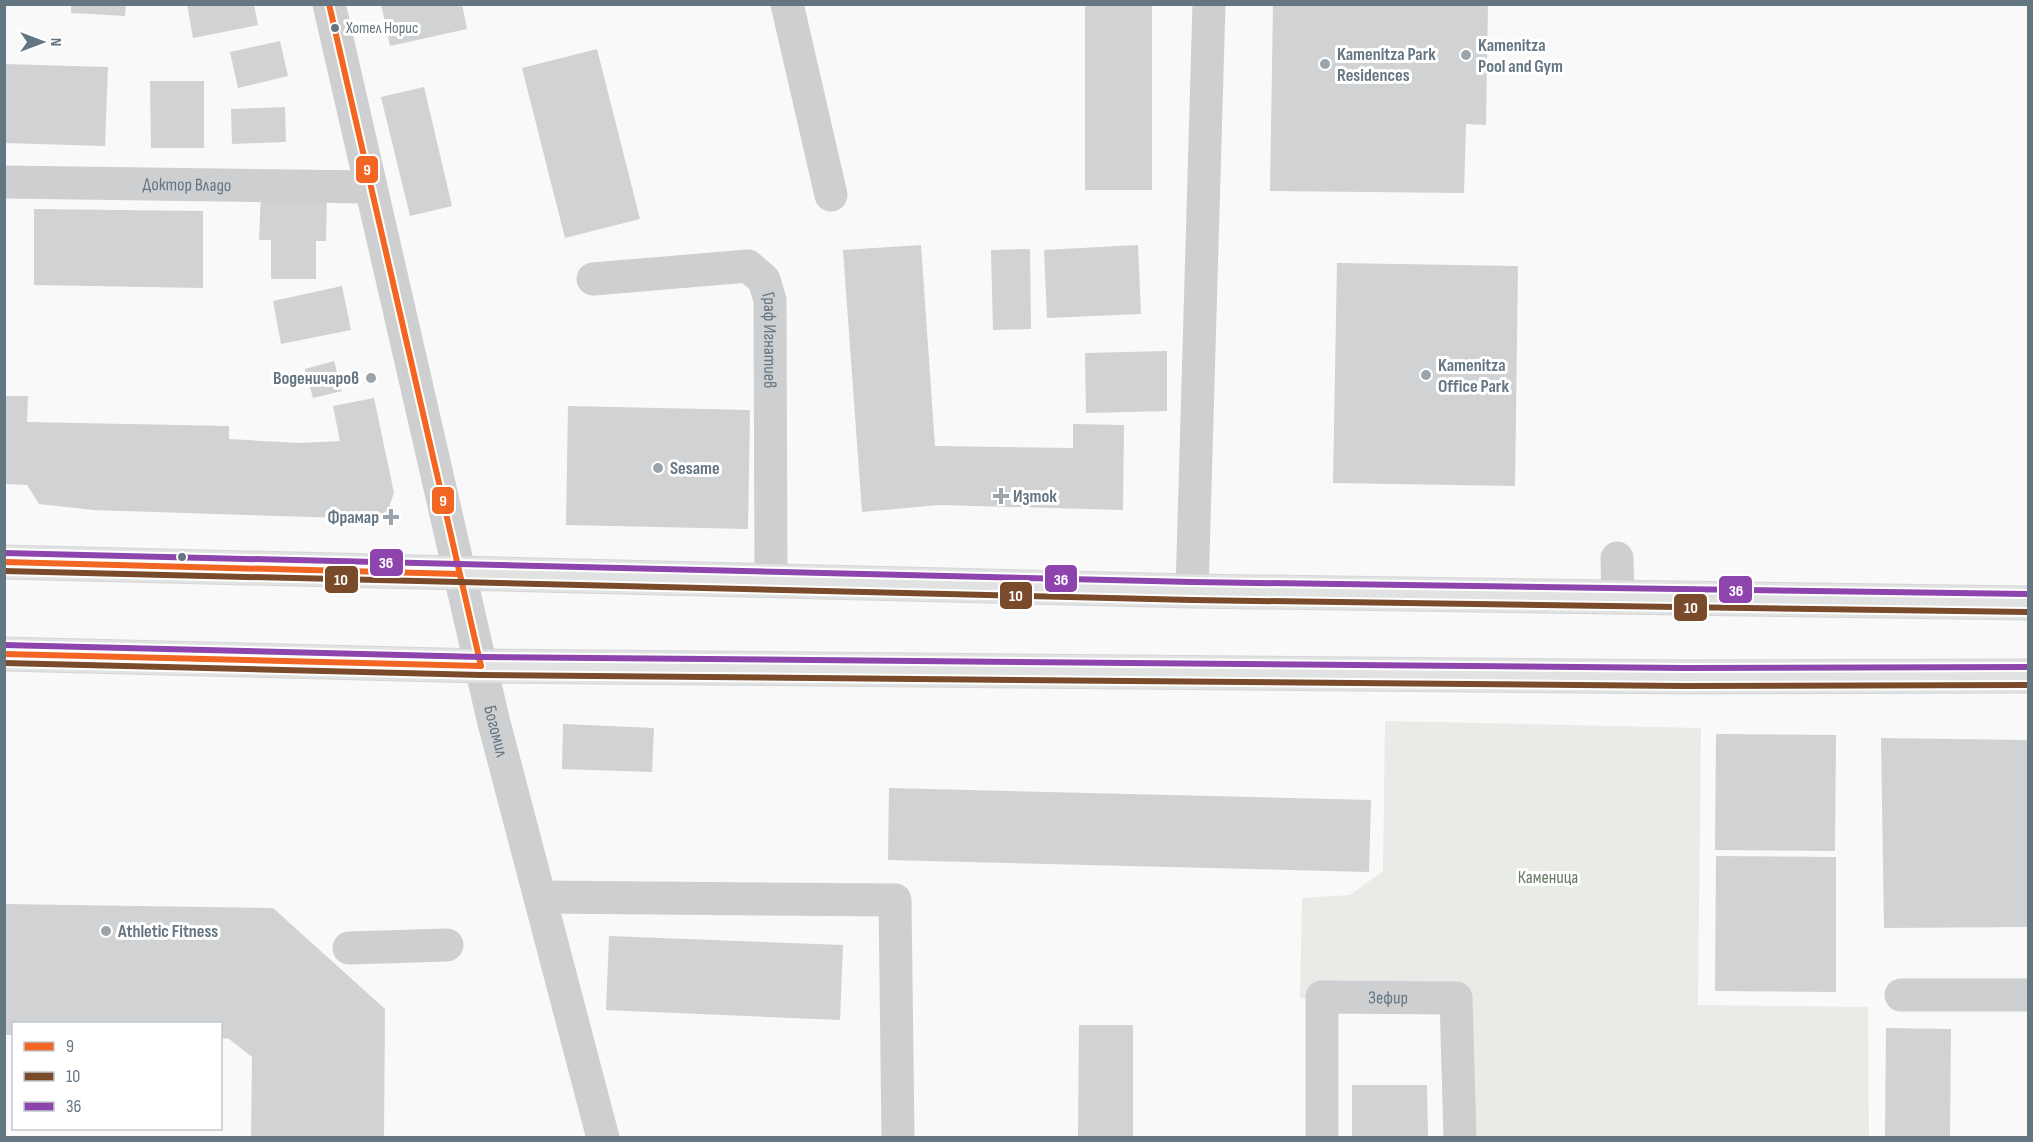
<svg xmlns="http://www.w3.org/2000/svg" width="2033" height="1142" font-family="'Sofia Sans Condensed',sans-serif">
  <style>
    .green { fill: #e8ebe6 }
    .building { fill: #d0d2d3 }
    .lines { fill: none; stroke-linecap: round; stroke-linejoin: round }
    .major-casing { stroke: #d5d6d7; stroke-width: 35 }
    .minor { stroke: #cecfd0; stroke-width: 33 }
    .major { stroke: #e1e2e2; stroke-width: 33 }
    .bus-1-casing { stroke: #fff; stroke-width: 10 }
    .bus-2-casing { stroke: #fff; stroke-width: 10 }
    .bus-3-casing { stroke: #fff; stroke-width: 10 }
    .bus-1 { stroke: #f26522; stroke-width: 6 }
    .bus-2 { stroke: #7a4b2a; stroke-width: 6 }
    .bus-3 { stroke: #8e44ad; stroke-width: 6 }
    .bus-dot { fill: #657683; stroke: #fff; stroke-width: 2 }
    .poi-dot { fill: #99a4ac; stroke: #fff; stroke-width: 2 }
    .labels { text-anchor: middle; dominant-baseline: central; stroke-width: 6; stroke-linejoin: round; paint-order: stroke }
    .bus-label { font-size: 16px; fill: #657683; stroke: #fff; text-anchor: start }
    .poi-label { font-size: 18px; font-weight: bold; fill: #657683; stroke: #fff; text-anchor: start }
    .street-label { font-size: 18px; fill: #657683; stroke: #fff }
    .park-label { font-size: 18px; fill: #687a64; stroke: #fff }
    .line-badge { stroke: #fff; stroke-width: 2 }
    .badge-label { font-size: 16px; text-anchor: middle; font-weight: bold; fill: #fff }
  </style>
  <rect width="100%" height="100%" fill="#f9f9f9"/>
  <!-- green -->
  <path class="green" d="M1385 721 1701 728 1698 1005 1868 1007 1869 1137H1458L1456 999 1300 998 1302 898 1350 895 1383 871Z"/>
  <!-- building -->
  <g class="building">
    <path d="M71 4H126L125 16 71 13Z"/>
    <path d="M187 4H254L258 25 193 38Z"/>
    <path d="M381 4H462L467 29 390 46Z"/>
    <rect x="1085" y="4" width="67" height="186"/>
    <path d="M1273 4H1488L1486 125 1466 124 1464 193 1270 191Z"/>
    <path d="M280 41 288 76 238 88 230 52Z"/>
    <path d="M597 49 640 219 565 238 522 68Z"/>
    <path d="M4 64 108 67 105 146 4 143Z"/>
    <path d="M150 81H204V148H151Z"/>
    <path d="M424 87 452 206 410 216 381 97Z"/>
    <path d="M285 107 286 142 232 144 231 109Z"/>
    <path d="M261 194 327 195 326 241H316V279H271V240H259Z"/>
    <path d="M34 209 203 211V288L34 285Z"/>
    <path d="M921 245 935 446 1073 448V424L1124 425 1123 510 939 505 862 512 843 250Z"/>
    <path d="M1138 245 1141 314 1047 318 1044 250Z"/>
    <path d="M1030 249 1031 329 993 330 991 250Z"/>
    <path d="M1337 263 1518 266 1515 486 1333 483Z"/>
    <path d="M342 286 351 330 281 344 273 301Z"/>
    <path d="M1167 351V411L1086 413 1085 353Z"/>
    <path d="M334 361 342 391 313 398 305 369Z"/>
    <path d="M4 396H28L27 422 229 426V439L299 443 340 441 333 406 374 398 394 493 388 510 375 519 93 510 39 504 27 485 4 484Z"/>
    <path d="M568 406 750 410 748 529 566 525Z"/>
    <path d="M563 724 654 728 652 772 562 769Z"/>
    <path d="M1716 734 1836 735 1835 851 1715 850Z"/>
    <path d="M1881 738 2028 740V927L1884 928Z"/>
    <path d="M889 788 1371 800 1369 872 888 860Z"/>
    <path d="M1716 856 1836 857V992L1715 991Z"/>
    <path d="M4 904 273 908 385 1009 384 1137H251L252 1057 229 1039 220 1038V1023H14V1035H4Z"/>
    <path d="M609 936 843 945 840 1020 606 1010Z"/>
    <path d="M1079 1025H1133V1137H1078Z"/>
    <path d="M1886 1028 1951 1029 1950 1137H1885Z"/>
    <path d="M1352 1085H1427L1428 1137H1352Z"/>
  </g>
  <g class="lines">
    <!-- major casing -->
    <g class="major-casing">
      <g id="major">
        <path d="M4 562 1192 591 2028 603"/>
        <path d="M4 654 481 666 1685 677 2028 676"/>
      </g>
    </g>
    <!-- minor -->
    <g class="minor">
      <path id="s1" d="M329 4 493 719 603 1138"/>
      <path d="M787 4 831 195"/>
      <path id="s2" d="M4 182 371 187"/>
      <path id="s3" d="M593 279 748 266 764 280 770 300 771 580"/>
      <path d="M1617 558 1618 597"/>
      <path d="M1192 591 1209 4"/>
      <path d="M540 897 895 900 898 1138"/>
      <path d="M349 948 447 945"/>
      <path d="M1901 995H2028"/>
      <path id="s4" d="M1322 1138V997L1456 998 1460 1138"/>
    </g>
    <!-- major -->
    <use href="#major" class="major"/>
    <!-- bus-1 casing -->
    <g class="bus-1-casing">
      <g id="bus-1">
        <path d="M329 4 481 666"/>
        <path d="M4 562 459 574"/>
        <path d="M4 654 481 666"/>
      </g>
    </g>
    <!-- bus-2 casing -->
    <g class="bus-2-casing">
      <g id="bus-2">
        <path d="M4 571 1192 600 2028 612"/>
        <path d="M4 663 481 675 1685 686 2028 685"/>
      </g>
    </g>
    <!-- bus-3 casing -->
    <g class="bus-3-casing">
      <g id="bus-3">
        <path d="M4 553 1192 582 2028 594"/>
        <path d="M4 645 481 657 1685 668 2028 667"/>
      </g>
    </g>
    <!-- bus-1 -->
    <use href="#bus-1" class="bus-1"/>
    <!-- bus-2 -->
    <use href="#bus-2" class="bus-2"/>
    <!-- bus-3 -->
    <use href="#bus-3" class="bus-3"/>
  </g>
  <!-- markers -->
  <g class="bus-dot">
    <circle cx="335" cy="28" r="5"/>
    <circle cx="182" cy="557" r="5"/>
  </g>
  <g class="poi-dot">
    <circle cx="1466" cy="55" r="6"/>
    <circle cx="1325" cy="64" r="6"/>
    <circle cx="1426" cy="375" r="6"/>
    <circle cx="371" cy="378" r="6"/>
    <circle cx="658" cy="468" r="6"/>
    <path d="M998 487h6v6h6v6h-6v6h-6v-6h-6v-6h6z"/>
    <path d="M388 508h6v6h6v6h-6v6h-6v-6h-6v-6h6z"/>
    <circle cx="106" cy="931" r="6"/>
  </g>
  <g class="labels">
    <!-- bus labels -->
    <g class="bus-label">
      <text x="346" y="28">Хотел Норис</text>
    </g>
    <!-- poi labels -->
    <g class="poi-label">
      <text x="1478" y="45">Kamenitza<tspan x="1478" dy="21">Pool and Gym</tspan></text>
      <text x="1337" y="54">Kamenitza Park<tspan x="1337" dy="21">Residences</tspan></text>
      <text x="1438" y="365">Kamenitza<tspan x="1438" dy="21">Office Park</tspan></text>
      <text x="359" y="378" text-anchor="end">Воденичаров</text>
      <text x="670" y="468">Sesame</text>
      <text x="1013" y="496">Изток</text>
      <text x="379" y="517" text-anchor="end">Фрамар</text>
      <text x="118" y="931">Athletic Fitness</text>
    </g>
    <!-- street labels -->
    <g class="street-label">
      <text stroke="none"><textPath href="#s2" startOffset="183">Доктор Владо</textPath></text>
      <text stroke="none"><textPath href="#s3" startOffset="238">Граф Игнатиев</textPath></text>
      <text stroke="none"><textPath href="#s1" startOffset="746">Богомил</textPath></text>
      <text stroke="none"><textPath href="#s4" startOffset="207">Зефир</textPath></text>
    </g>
    <!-- park labels -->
    <g class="park-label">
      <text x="1548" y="877">Каменица</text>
    </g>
  </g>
  <g class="line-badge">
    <rect x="355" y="155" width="24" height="29" rx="6" fill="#f26522"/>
    <rect x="431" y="486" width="24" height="29" rx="6" fill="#f26522"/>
    <rect x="369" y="548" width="35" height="29" rx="6" fill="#8e44ad"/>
    <rect x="1044" y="564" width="34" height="29" rx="6" fill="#8e44ad"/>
    <rect x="324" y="565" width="35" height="29" rx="6" fill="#7a4b2a"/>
    <rect x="1718" y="575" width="35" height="29" rx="6" fill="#8e44ad"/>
    <rect x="999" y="581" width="34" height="29" rx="6" fill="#7a4b2a"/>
    <rect x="1673" y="593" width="35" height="29" rx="6" fill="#7a4b2a"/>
  </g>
  <g class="badge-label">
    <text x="367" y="175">9</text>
    <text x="443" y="506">9</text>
    <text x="386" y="568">36</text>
    <text x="1061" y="585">36</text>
    <text x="341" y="585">10</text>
    <text x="1736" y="596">36</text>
    <text x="1016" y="601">10</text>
    <text x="1691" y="613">10</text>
  </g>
  <!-- border -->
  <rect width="2033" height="1142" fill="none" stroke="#657683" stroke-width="12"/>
  <!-- legend -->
  <rect x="12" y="1022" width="210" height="108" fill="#ffffff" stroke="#c1c8cd" stroke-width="1.5"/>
  <rect x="24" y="1042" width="30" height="9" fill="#f26522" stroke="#c1c8cd" stroke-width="1.5"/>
  <text x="66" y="1052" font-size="18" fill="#657683">9</text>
  <rect x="24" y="1072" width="30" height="9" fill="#7a4b2a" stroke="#c1c8cd" stroke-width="1.5"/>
  <text x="66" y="1082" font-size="18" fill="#657683">10</text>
  <rect x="24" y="1102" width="30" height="9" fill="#8e44ad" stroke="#c1c8cd" stroke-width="1.5"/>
  <text x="66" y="1112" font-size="18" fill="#657683">36</text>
  <!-- north arrow -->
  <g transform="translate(42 42) rotate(90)" stroke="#ffffff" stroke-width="4.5" paint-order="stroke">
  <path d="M0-4.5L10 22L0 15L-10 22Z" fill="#657683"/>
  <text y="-9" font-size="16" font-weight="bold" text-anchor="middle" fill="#657683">N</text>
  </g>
</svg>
